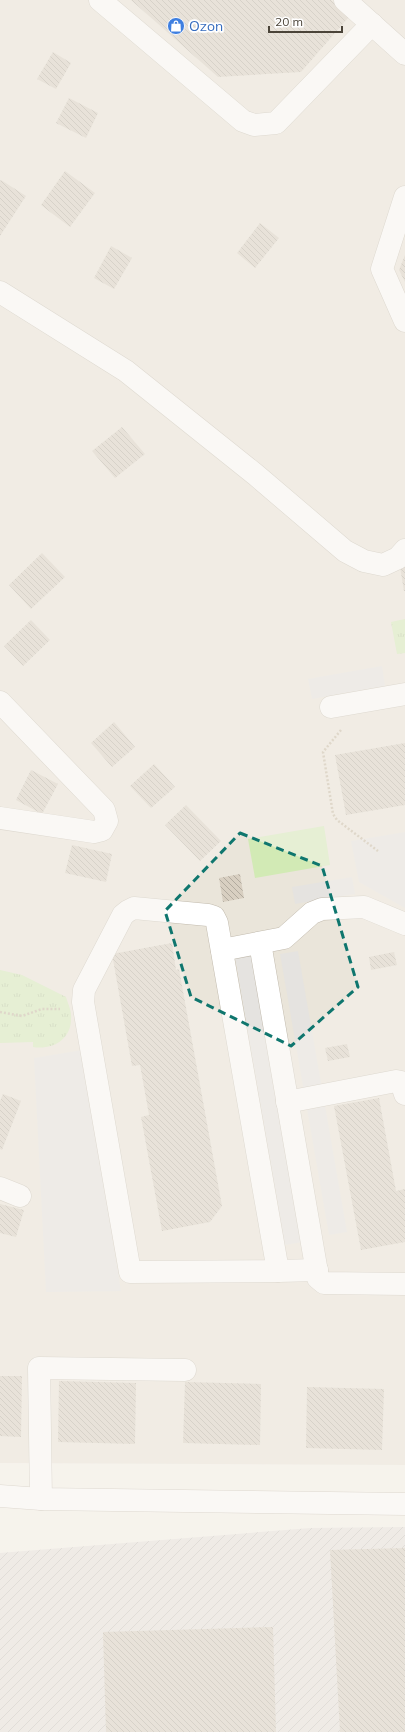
<svg xmlns="http://www.w3.org/2000/svg" width="405" height="1732" font-family="Mulish,sans-serif">
  <style>
    .residential { fill: #eae5da }
    .industrial { fill: url(#industrial-furrows) }
    .park { fill: url(#park-tufts) }
    .pitch { fill: #d2eab5 }
    .parking { fill: #e5e3e0 }
    .building { fill: url(#building-back-hatch) }
    .lines { fill: none; stroke-linecap: round; stroke-linejoin: round }
    .minor-casing { stroke: #c2bbae; stroke-width: 23 }
    .path { stroke: #c4b79f; stroke-width: 2.5; stroke-dasharray: 2 2; stroke-linecap: butt }
    .minor { stroke: #fff; stroke-width: 22 }
    .marked { fill: none; stroke: #0f766e; stroke-width: 3; stroke-dasharray: 8 5; stroke-linejoin: round }
    .labels { text-anchor: middle; dominant-baseline: central; stroke-width: 3.5; stroke-linejoin: round; paint-order: stroke }
    .shop-label { font-size: 14px; fill: #366cbe; stroke: #fff; text-anchor: start }
  </style>
  <defs>
    <pattern id="industrial-furrows" width="10" height="10" patternUnits="userSpaceOnUse"><rect width="10" height="10" fill="#e6e2dd"/><path d="M-1 1l2-2M0 10L10 0M9 11l2-2" fill="none" stroke="#c7c3be"/></pattern>
    <pattern id="park-tufts" width="24" height="20" patternUnits="userSpaceOnUse"><rect width="24" height="20" fill="#d2eab5"/><path d="M3 7l-1-3M5 7V3M7 7l1-3M15 17l-1-3M17 17v-4M19 17l1-3" fill="none" stroke="#b6ca9c"/></pattern>
    <pattern id="building-back-hatch" width="6" height="6" patternUnits="userSpaceOnUse"><rect width="6" height="6" fill="#d8cfc1"/><path d="M-1 5l2 2M0 0l6 6M5-1l2 2" fill="none" stroke="#b1aa9e"/></pattern>
  </defs>
  <rect width="100%" height="100%" fill="#f6f3ec"/>
  <!-- residential -->
  <path class="residential" d="M0 0H405V1465L0 1463Z"/>
  <!-- industrial -->
  <path class="industrial" d="M405 1527V1732H0V1553L311 1528Z"/>
  <!-- park -->
  <g class="park">
    <path d="M405 619V653L397 654 391 622Z"/>
    <path d="M0 970 22 975 66 997C68 1004 72 1011 71 1019 71 1040 52 1050 33 1047V1042L0 1043Z"/>
  </g>
  <!-- pitch -->
  <path class="pitch" d="M324 826 330 865 255 878 248 839Z"/>
  <!-- parking -->
  <g class="parking">
    <path d="M382 666 385 686 312 699 308 679Z"/>
    <path d="M405 832V908L359 882 351 841Z"/>
    <path d="M352 877 355 894 295 904 292 887Z"/>
    <path d="M298 951 347 1232 329 1235 280 954Z"/>
    <path d="M252 954 303 1242 285 1245 235 957Z"/>
    <path d="M82 1050 121 1291 46 1292 34 1058Z"/>
  </g>
  <!-- building -->
  <g class="building">
    <path d="M131 0H331L349 17 301 72 218 77Z"/>
    <path d="M53 52 71 63 56 89 37 79Z"/>
    <path d="M69 98 98 113 86 138 56 123Z"/>
    <path d="M65 171 95 193 70 227 41 205Z"/>
    <path d="M1 180 26 196 0 236V181Z"/>
    <path d="M260 223 279 238 255 268 237 253Z"/>
    <path d="M111 246 132 258 114 289 94 278Z"/>
    <path d="M405 255V282L399 270Z"/>
    <path d="M122 427 145 454 115 478 92 451Z"/>
    <path d="M42 553 65 577 31 609 9 585Z"/>
    <path d="M405 566V591H404L400 567Z"/>
    <path d="M31 620 50 640 23 666 4 646Z"/>
    <path d="M114 722 135 747 112 767 91 743Z"/>
    <path d="M405 743V805L346 815 335 755Z"/>
    <path d="M154 764 175 787 151 808 130 786Z"/>
    <path d="M31 770 58 784 42 814 16 800Z"/>
    <path d="M186 805 221 841 200 861 165 825Z"/>
    <path d="M72 845 112 854 106 882 65 873Z"/>
    <path d="M240 874 244 898 223 902 219 878Z"/>
    <path d="M172 943 176 970 179 969 222 1206 210 1222 162 1231 141 1117 149 1115 140 1065 132 1066 112 954Z"/>
    <path d="M394 952 397 965 371 970 369 957Z"/>
    <path d="M347 1044 350 1057 328 1061 325 1048Z"/>
    <path d="M3 1094 21 1101 2 1150 0 1149V1101Z"/>
    <path d="M379 1098 396 1191 405 1189V1242L361 1250 334 1106Z"/>
    <path d="M0 1204 24 1210 16 1237 0 1233Z"/>
    <path d="M0 1376H22L21 1437 0 1436Z"/>
    <path d="M59 1381 136 1383 135 1444 58 1442Z"/>
    <path d="M185 1382 261 1384 260 1445 183 1443Z"/>
    <path d="M307 1387 384 1389 382 1450 306 1448Z"/>
    <path d="M405 1548V1732H340L330 1550Z"/>
    <path d="M273 1627 276 1732H106L103 1632Z"/>
  </g>
  <g class="lines">
    <!-- minor casing -->
    <g class="minor-casing">
      <g id="minor">
        <path d="M100 0 243 121 254 125 276 123 372 24"/>
        <path d="M345 0 405 54"/>
        <path d="M405 197 382 269 405 321"/>
        <path d="M0 292 126 371 256 475 345 551 364 561 383 565 398 558 405 550"/>
        <path d="M0 702 104 810 107 821 102 830 94 832 0 818"/>
        <path d="M331 707 405 694"/>
        <path d="M134 908 208 915 214 917 217 923 278 1271 130 1272 83 1002 84 990 123 915 128 911Z"/>
        <path d="M260 943 318 1278 324 1283 405 1284"/>
        <path d="M222 950 284 938 312 913 322 909 364 907 405 924"/>
        <path d="M287 1102 396 1081 401 1082 405 1094"/>
        <path d="M0 1188 20 1196"/>
        <path d="M278 1271 317 1270"/>
        <path d="M0 1496 41 1499 405 1504"/>
        <path d="M41 1499 39 1368 185 1370"/>
      </g>
    </g>
    <!-- path -->
    <g class="path">
      <path d="M341 730 323 752 333 814 337 820 378 851"/>
      <path d="M0 1012 22 1016 42 1009H60"/>
    </g>
    <!-- minor -->
    <use href="#minor" class="minor"/>
  </g>
  <!-- marked area -->
  <path d="M0 0H405V1732H0ZM240 833 322 866 358 987 291 1046 191 997 165 911Z" fill="#f6f3ec" fill-opacity=".55" fill-rule="evenodd"/>
  <path class="marked" d="M240 833 322 866 358 987 291 1046 191 997 165 911Z"/>
  <!-- icons -->
  <defs>
    <g id="shop-disc" transform="scale(0.9)"><circle r="9.5" fill="#3f7fe0" stroke="#fff"/><path d="M-5-2.5h2.3a2.7 3.5 0 0 1 5.4 0H5L5.5 6h-11ZM-1.5-2.5h3a1.5 2.3 0 0 0-3 0Z" fill="#fff"/></g>
  </defs>
  <g fill-rule="evenodd">
    <use href="#shop-disc" x="176" y="26"/>
  </g>
  <g class="labels">
    <!-- shop labels -->
    <g class="shop-label">
      <text x="189" y="26">Ozon</text>
    </g>
  </g>
  <!-- scale -->
  <path d="M269 26v6h73v-6" fill="none" stroke="#4b4439" stroke-width="2"/>
  <text x="275" y="26" font-size="12" fill="#4b4439" stroke="#ffffff" stroke-width="3" paint-order="stroke">20 m</text>
</svg>
